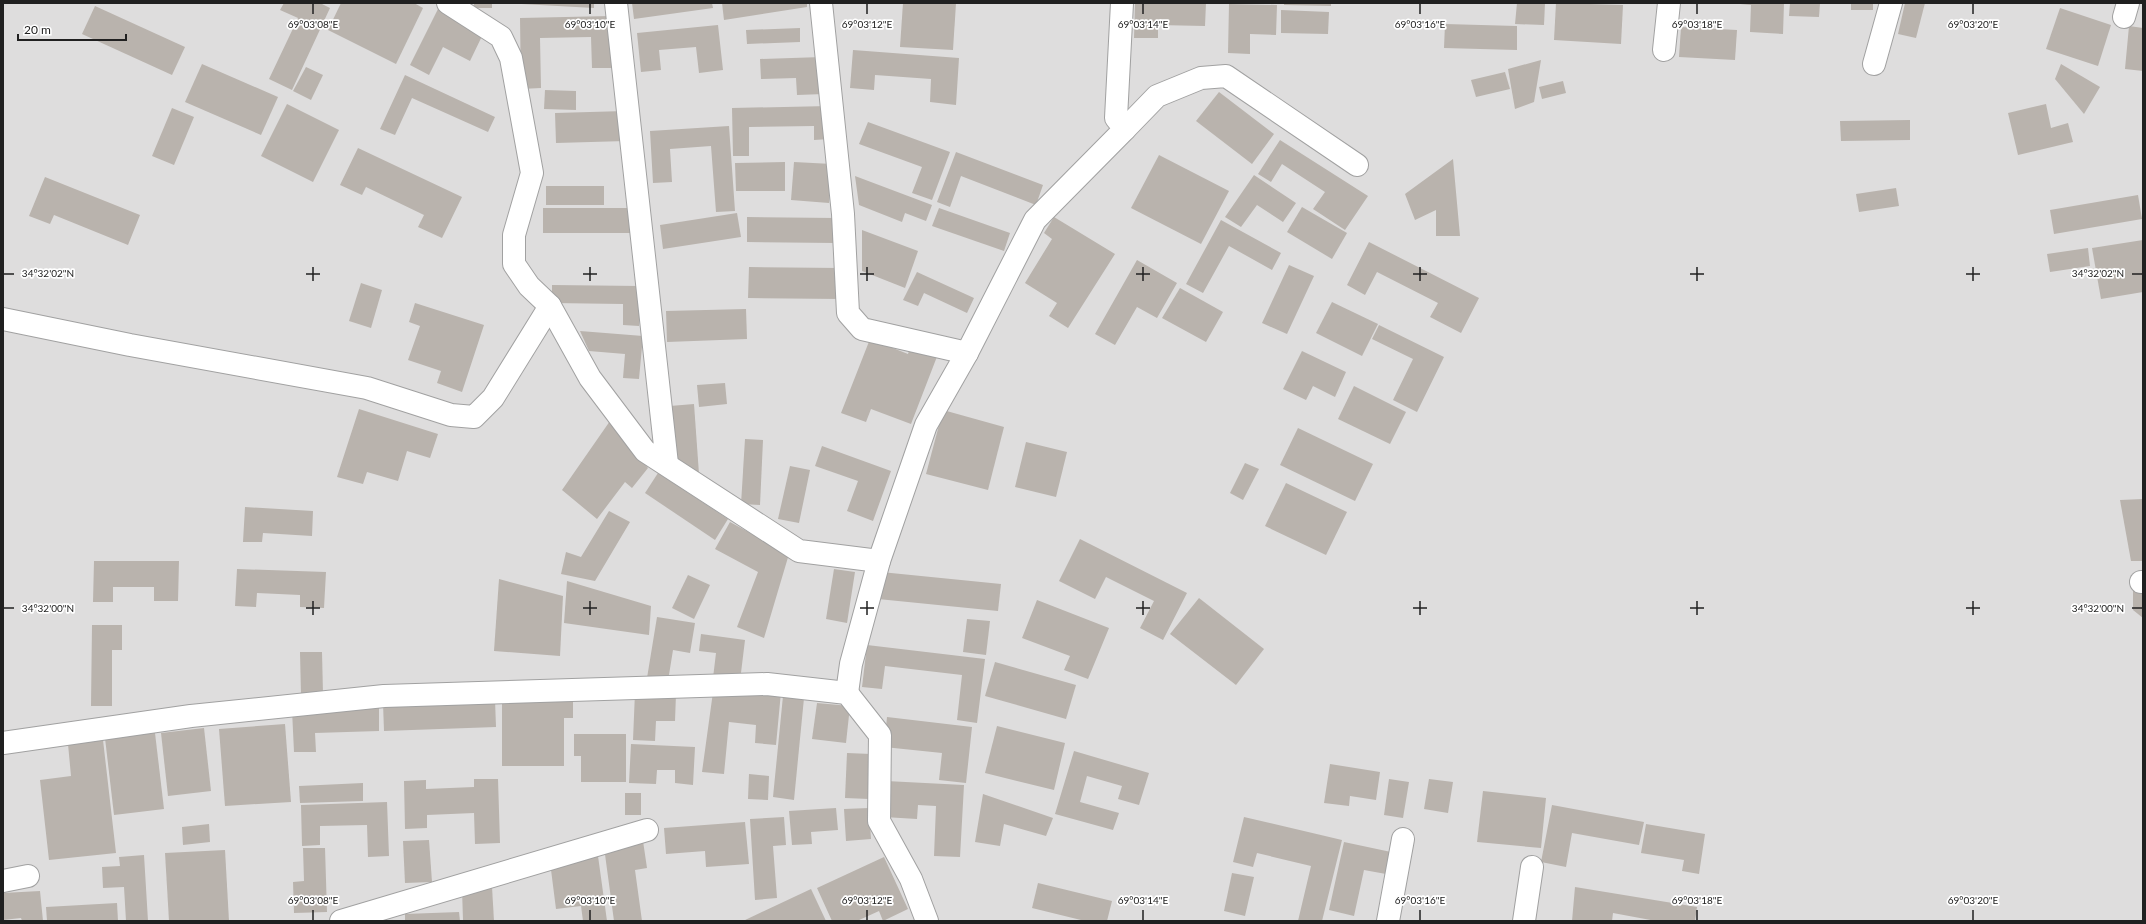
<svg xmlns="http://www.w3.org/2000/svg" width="2146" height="924" font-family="Lato,sans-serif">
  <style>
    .residential { fill: #dedddd }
    .building { fill: #b9b3ad }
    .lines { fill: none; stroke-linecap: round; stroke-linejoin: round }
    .minor-casing { stroke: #a1a1a1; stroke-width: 24 }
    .minor { stroke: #fff; stroke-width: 22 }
    .ticks { fill: none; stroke: #202020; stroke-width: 1.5 }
    .ticks-label { font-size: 10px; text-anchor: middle; fill: #202020; stroke: #fff; stroke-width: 3.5; stroke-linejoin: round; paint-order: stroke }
  </style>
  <rect width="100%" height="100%" fill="#f0ede8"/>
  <!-- residential -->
  <rect class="residential" x="3" y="3" width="2140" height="918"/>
  <!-- building -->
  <g class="building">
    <path d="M284 3H320L330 8 292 90 269 79 298 18 280 10Z"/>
    <path d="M341 3H414L423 8 396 64 328 30Z"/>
    <rect x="474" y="3" width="18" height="5"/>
    <path d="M502 3H594V8Z"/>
    <path d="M632 3H712L713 8 634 19Z"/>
    <path d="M722 3H807V7L724 20Z"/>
    <path d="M903 3H956L953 50 900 47Z"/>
    <path d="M1135 3H1206L1205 26 1158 25V38H1134Z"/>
    <path d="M1284 3H1331V6L1284 5Z"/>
    <path d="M1517 3H1545L1544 25 1515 24Z"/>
    <path d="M1556 3 1623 5 1621 44 1554 40Z"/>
    <path d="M1729 3H1784L1783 34 1750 32 1751 5Z"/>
    <path d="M1790 3H1820L1819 17 1789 16Z"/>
    <rect x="1851" y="3" width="22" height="7"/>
    <path d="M1905 3H1925L1916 38 1898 34Z"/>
    <path d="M1229 4 1277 5 1276 35 1250 34V54L1228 53Z"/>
    <path d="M95 6 185 47 172 75 82 34Z"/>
    <path d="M2060 8 2111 25 2098 66 2046 49Z"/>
    <path d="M438 9 484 32 470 61 443 47 429 75 410 65Z"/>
    <path d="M1281 10 1329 12 1328 34 1281 33Z"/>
    <path d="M611 16 612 68H592L591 37 540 38 541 88 521 89 520 18Z"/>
    <path d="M1445 24 1517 26V50L1444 48Z"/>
    <path d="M718 25 723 70 699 73 696 47 659 50 661 70 641 72 637 33Z"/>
    <path d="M2129 26 2143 28V71L2125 69Z"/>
    <path d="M1681 27 1737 30 1735 60 1679 57Z"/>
    <path d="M800 28V42L747 44 746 30Z"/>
    <path d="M853 50 959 58 956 105 930 102 931 79 875 75 874 90 850 88Z"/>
    <path d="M822 57 824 94 797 95 796 78 761 79 760 59Z"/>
    <path d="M1541 60 1534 102 1515 109 1508 69Z"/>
    <path d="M202 64 278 97 261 135 185 102Z"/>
    <path d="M2061 64 2100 87 2084 114 2055 79Z"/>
    <path d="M306 67 323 75 311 100 293 91Z"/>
    <path d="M1505 72 1510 89 1476 97 1471 80Z"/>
    <path d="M405 75 495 117 488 132 412 98 395 135 380 129Z"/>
    <path d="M1563 81 1566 93 1542 99 1539 87Z"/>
    <path d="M545 90 576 91V110L544 109Z"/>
    <path d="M1219 92 1274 134 1252 164 1196 121Z"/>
    <path d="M287 104 339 130 313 182 261 156Z"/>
    <path d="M2046 104 2051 128 2068 123 2073 142 2018 155 2008 113Z"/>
    <path d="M829 106 830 139 814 140V126L749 127V156H733L732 108Z"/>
    <path d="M172 108 194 117 174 165 152 156Z"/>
    <path d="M625 111 626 141 556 143 555 113Z"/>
    <path d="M1910 120V140L1841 141 1840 121Z"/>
    <path d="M868 122 950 152 932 200 912 193 922 167 859 144Z"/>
    <path d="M729 126 735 211 716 212 711 146 670 149 672 182 653 183 650 131Z"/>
    <path d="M1280 140 1368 196 1345 230 1313 209 1325 192 1282 164 1271 182 1258 174Z"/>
    <path d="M358 148 462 197 442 238 418 227 424 215 366 187 362 195 340 185Z"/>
    <path d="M956 152 1043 185 1036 205 961 176 950 207 937 202Z"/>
    <path d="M1159 155 1229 191 1201 244 1131 208Z"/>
    <path d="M1453 159 1460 236H1436V210L1415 220 1405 194Z"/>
    <path d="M785 162V191H736L735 163Z"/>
    <path d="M794 162 832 164 829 203 791 200Z"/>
    <path d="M1254 175 1296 203 1283 222 1257 205 1241 227 1225 217Z"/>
    <path d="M855 176 932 205 926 221 905 213 902 222 859 205Z"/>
    <path d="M45 177 140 215 128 245 54 215 50 224 29 216Z"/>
    <rect x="546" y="186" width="58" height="19"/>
    <path d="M1896 188 1899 206 1859 212 1856 194Z"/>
    <path d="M2138 195 2142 219 2054 234 2050 210Z"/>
    <path d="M1302 207 1347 233 1332 259 1287 232Z"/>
    <path d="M543 208H633L632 233H543Z"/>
    <path d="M939 208 1010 233 1004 251 932 226Z"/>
    <path d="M737 213 741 237 663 249 660 225Z"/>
    <path d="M747 217 836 218 835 243 747 242Z"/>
    <path d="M1054 217 1115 254 1068 328 1049 316 1057 303 1025 283 1052 239 1044 233Z"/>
    <path d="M1221 220 1281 253 1272 270 1229 246 1203 293 1186 284Z"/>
    <path d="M862 230 918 251 905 288 862 271Z"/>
    <path d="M2143 240V292L2101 299 2092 248Z"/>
    <path d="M1369 242 1479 298 1461 333 1430 317 1438 303 1377 272 1365 295 1347 285Z"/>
    <path d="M2088 248 2090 266 2050 272 2047 254Z"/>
    <path d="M1137 260 1177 283 1157 318 1137 307 1115 345 1095 334Z"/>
    <path d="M1289 265 1314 276 1287 334 1262 323Z"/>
    <path d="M749 267 841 268 840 299 748 298Z"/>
    <path d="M917 272 974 298 967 313 924 293 918 306 903 300Z"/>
    <path d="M361 283 382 290 371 328 349 321Z"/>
    <path d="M552 285 640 286 639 326 623 325V304L552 303Z"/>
    <path d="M1180 288 1223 312 1206 342 1162 318Z"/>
    <path d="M1332 302 1378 324 1362 356 1316 333Z"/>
    <path d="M415 303 484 325 462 392 437 383 441 371 408 360 420 326 409 322Z"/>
    <path d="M746 309 747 339 667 342 666 311Z"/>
    <path d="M1379 325 1444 357 1417 412 1393 400 1413 359 1372 339Z"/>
    <path d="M580 331 643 336 639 379 623 378 625 354 589 351Z"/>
    <path d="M870 339 908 354 911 344 938 354 911 424 871 409 866 422 841 413Z"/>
    <path d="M1302 351 1346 372 1335 397 1313 386 1306 400 1283 389Z"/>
    <path d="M725 383 727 404 699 407 697 385Z"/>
    <path d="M1354 386 1406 412 1390 444 1338 419Z"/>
    <path d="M694 404 699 474 672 461 670 406Z"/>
    <path d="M359 409 438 434 430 458 407 451 398 481 367 472 363 484 337 477Z"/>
    <path d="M943 410 1004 427 988 490 926 474Z"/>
    <path d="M610 421 648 468 632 488 625 482 597 519 562 490Z"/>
    <path d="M1298 428 1373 464 1355 501 1280 465Z"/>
    <path d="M745 439 763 440 760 505 741 504Z"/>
    <path d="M1026 442 1067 452 1056 497 1015 487Z"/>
    <path d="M822 446 891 471 873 521 847 511 858 481 815 466Z"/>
    <path d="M1245 463 1259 469 1243 500 1230 493Z"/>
    <path d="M790 466 810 470 799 523 778 519Z"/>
    <path d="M658 473 728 519 715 540 645 493Z"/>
    <path d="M1286 483 1347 512 1326 555 1265 526Z"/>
    <path d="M2143 499V561H2131L2120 500Z"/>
    <path d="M245 507 313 511 312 536 263 533 262 542H243Z"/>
    <path d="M609 511 630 522 595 581 561 574 566 552 581 557Z"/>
    <path d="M730 522 789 554 764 638 737 627 758 572 715 549Z"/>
    <path d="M1080 539 1187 593 1163 640 1140 628 1154 601 1106 577 1095 599 1059 581Z"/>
    <path d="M94 561H179L178 601H154V587H113V602H93Z"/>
    <path d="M237 569 326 572 324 608 300 607V595L257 593 256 607 235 606Z"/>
    <path d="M834 569 855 572 847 623 826 619Z"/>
    <path d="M881 572 1001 584 998 611 878 599Z"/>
    <path d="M688 575 710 585 694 619 672 608Z"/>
    <path d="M499 579 563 596 560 656 494 651Z"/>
    <path d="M567 581 651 606 649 635 564 623Z"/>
    <path d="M2133 588H2143V618L2133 610Z"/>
    <path d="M1199 598 1264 649 1236 685 1170 634Z"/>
    <path d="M1037 600 1109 628 1088 679 1064 670 1070 656 1022 638Z"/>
    <path d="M657 617 695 623 690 653 673 650 668 681 647 678Z"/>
    <path d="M967 619 990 621 986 655 963 652Z"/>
    <path d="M92 625H122V650H112V706H91Z"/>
    <path d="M701 634 745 640 740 681 713 678 716 653 699 651Z"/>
    <path d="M867 645 985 659 977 723 957 720 962 675 885 666 882 689 862 687Z"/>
    <path d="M300 652H322L323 694 301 695Z"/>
    <path d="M995 662 1076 685 1066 719 985 696Z"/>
    <path d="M635 692 676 694 675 721H656L655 741 633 740Z"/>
    <path d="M713 692H781L776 745 755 743 756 725 729 722 724 774 702 772Z"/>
    <path d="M783 696 804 698 794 800 773 797Z"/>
    <path d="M495 700 496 727 384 731 383 703Z"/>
    <path d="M502 701H573V718H564V766H502Z"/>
    <path d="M817 703 850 706 846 743 812 739Z"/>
    <path d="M379 707V731L315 733 316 752H294L292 710Z"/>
    <path d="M887 717 972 727 966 783 939 780 942 753 884 747Z"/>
    <path d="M285 724 291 802 225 806 219 729Z"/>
    <path d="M997 726 1065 743 1054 790 985 773Z"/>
    <path d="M204 728 211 791 168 796 161 733Z"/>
    <path d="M155 733 164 809 114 815 105 738Z"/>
    <path d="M574 734H626V782H581V756H574Z"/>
    <path d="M103 740 116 853 49 860 40 780 71 776 68 744Z"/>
    <path d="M631 744 695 747 693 785 675 783V770H657L656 784 629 783Z"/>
    <path d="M1074 751 1149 773 1139 805 1118 799 1122 786 1087 776 1080 802 1119 813 1113 830 1055 814Z"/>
    <path d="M847 753 871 754 869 799 845 798Z"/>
    <path d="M1330 764 1380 772 1376 800 1350 796 1349 806 1324 803Z"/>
    <path d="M749 774 769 776 768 800 748 799Z"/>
    <path d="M474 779H498L500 843 475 844 474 813 427 815V828L405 829 404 781 426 780V789L474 787Z"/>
    <path d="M1389 779 1409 782 1403 818 1384 815Z"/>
    <path d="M1429 779 1453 782 1448 813 1424 809Z"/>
    <path d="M886 781 964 785 960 857 934 856 936 806 918 805 917 819 884 817Z"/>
    <path d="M363 783V801L300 803 299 786Z"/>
    <path d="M1483 791 1546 798 1541 848 1477 842Z"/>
    <rect x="625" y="793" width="16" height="22"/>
    <path d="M983 794 1053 818 1046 836 1004 824 1000 846 975 842Z"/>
    <path d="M387 802 389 856 368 857 367 825 320 826V845L302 846 301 805Z"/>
    <path d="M1552 805 1644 822 1639 845 1572 833 1566 867 1541 862Z"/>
    <path d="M836 808 838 830 811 832 812 844 792 845 789 811Z"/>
    <path d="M869 808 871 839 846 841 844 809Z"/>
    <path d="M784 817 786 845 773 846 777 898 755 900 750 819Z"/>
    <path d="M1244 817 1342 840 1322 921H1298L1311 866 1257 853 1253 867 1233 862Z"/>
    <path d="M745 822 749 864 706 867 705 851 666 854 664 828Z"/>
    <path d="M209 824 210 842 183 845 182 827Z"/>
    <path d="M1646 824 1705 834 1699 874 1682 871 1684 860 1641 853Z"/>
    <path d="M429 840 432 882 405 883 403 841Z"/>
    <path d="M643 841 647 868 635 870 642 921H614L604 847Z"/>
    <path d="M1344 842 1391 852 1386 874 1364 870 1354 916 1329 910Z"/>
    <path d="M303 848H325L327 912 294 913 293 882 304 881Z"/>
    <path d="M225 850 229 921H169L165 853Z"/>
    <path d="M144 855 148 921H126L124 887 103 888 102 867 120 866 119 857Z"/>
    <path d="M598 856 607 921H583L581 906 556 909 550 862Z"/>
    <path d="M884 857 908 909 883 921 879 911 857 921H832L817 888Z"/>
    <path d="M1232 873 1254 877 1245 916 1224 911Z"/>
    <path d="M1038 883 1112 901 1107 921H1085L1032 908Z"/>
    <path d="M492 887 494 921H463L462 888Z"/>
    <path d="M1575 887 1697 907 1695 921H1656L1613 913 1612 921H1572Z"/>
    <path d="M811 889 826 921H743Z"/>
    <path d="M40 891 43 921H22L21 918 3 920V893Z"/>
    <path d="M117 903 118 921H47L46 907Z"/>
    <path d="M459 912 460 921H405V914Z"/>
  </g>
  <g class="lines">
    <!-- minor casing -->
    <g class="minor-casing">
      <g id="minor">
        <path d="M448 3 501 37 511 58 532 173 514 235V264L529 286 550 306 590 378 645 451 799 551 879 561"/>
        <path d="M616 3 667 464"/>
        <path d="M821 3 843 214 848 313 862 329 967 353"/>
        <path d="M2124 17 2128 3"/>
        <path d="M1664 50 1669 3"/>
        <path d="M1874 64 1891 3"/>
        <path d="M1125 129 1157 96 1201 78 1226 76 1357 165"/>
        <path d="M3 319 130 345 367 388 451 415 474 417 493 398 550 306"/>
        <path d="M2141 582H2143"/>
        <path d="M847 693 851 664 879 561 926 425 967 353 1035 220 1125 129 1116 118 1122 3"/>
        <path d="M3 743 191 716 384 696 767 684 847 693 880 735 879 821 911 879 927 921"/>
        <path d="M3 881 28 876"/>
        <path d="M341 921 647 830"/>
        <path d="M1388 921 1403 839"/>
        <path d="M1524 921 1532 867"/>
      </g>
    </g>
    <!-- minor -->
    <use href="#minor" class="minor"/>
  </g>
  <!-- ticks -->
  <path class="ticks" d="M313 4V14M590 4V14M867 4V14M1143 4V14M1420 4V14M1697 4V14M1973 4V14M313 267V281M590 267V281M867 267V281M1143 267V281M1420 267V281M1697 267V281M1973 267V281M4 274H14M306 274H320M583 274H597M860 274H874M1136 274H1150M1413 274H1427M1690 274H1704M1966 274H1980M2132 274H2142M313 601V615M590 601V615M867 601V615M1143 601V615M1420 601V615M1697 601V615M1973 601V615M4 608H14M306 608H320M583 608H597M860 608H874M1136 608H1150M1413 608H1427M1690 608H1704M1966 608H1980M2132 608H2142M313 910V920M590 910V920M867 910V920M1143 910V920M1420 910V920M1697 910V920M1973 910V920"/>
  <g class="ticks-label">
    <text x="313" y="28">69°03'08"E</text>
    <text x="590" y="28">69°03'10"E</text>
    <text x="867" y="28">69°03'12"E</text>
    <text x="1143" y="28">69°03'14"E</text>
    <text x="1420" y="28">69°03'16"E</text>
    <text x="1697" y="28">69°03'18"E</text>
    <text x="1973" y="28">69°03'20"E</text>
    <text x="48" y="277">34°32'02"N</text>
    <text x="2098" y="277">34°32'02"N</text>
    <text x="48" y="612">34°32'00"N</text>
    <text x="2098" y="612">34°32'00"N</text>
    <text x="313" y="904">69°03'08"E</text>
    <text x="590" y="904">69°03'10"E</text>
    <text x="867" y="904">69°03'12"E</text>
    <text x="1143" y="904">69°03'14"E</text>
    <text x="1420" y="904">69°03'16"E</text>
    <text x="1697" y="904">69°03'18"E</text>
    <text x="1973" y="904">69°03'20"E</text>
  </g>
  <!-- border -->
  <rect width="2146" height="924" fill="none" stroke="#202020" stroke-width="8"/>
  <!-- scale -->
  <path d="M18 34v6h108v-6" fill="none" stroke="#202020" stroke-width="2"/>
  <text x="24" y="34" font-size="12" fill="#202020" stroke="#ffffff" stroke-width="3" paint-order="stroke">20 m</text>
</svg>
